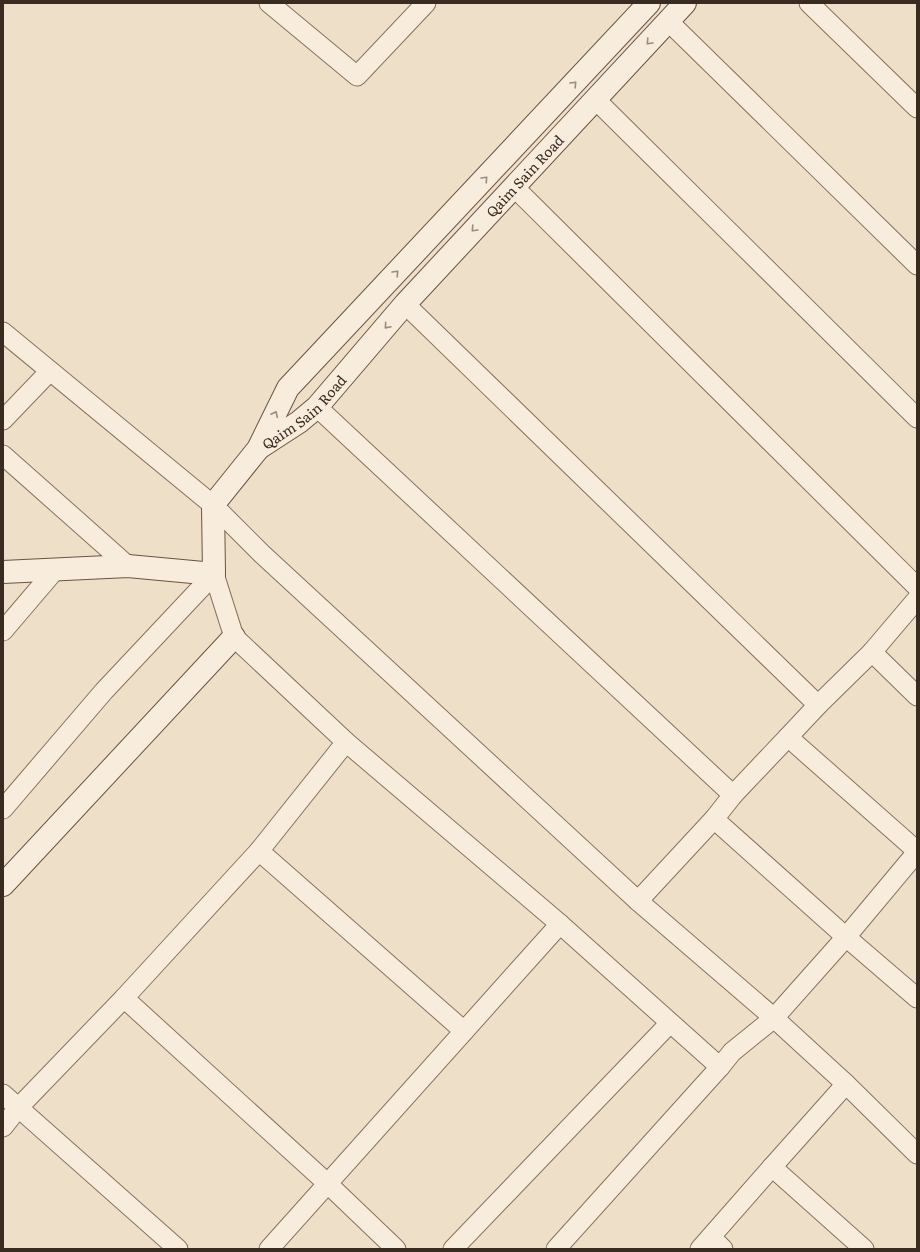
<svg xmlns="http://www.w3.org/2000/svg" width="920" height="1252" font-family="Literata,serif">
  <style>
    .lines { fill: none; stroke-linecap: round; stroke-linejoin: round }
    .street-casing { stroke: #8a715e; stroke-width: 21 }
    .secondary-casing { stroke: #6c5241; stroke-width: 24 }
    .street { stroke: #f8eddc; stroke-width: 19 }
    .secondary { stroke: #f8eddc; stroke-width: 22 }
    .oneway { stroke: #998c7e }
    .labels { text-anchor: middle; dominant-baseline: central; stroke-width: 3.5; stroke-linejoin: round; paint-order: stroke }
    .street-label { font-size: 14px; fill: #3a2b21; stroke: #f5ead8 }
  </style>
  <rect width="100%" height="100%" fill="#eedfc9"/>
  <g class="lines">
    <!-- street casing -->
    <g class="street-casing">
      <g id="street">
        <path d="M269 3 357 76 426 3"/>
        <path d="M809 3 917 108"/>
        <path d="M668 21 917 265"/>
        <path d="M595 99 917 418"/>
        <path d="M514 187 917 587"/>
        <path d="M405 304 818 705"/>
        <path d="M3 332 213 505 262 554 638 901 774 1018 846 1084 917 1154"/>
        <path d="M317 407 733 795"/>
        <path d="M3 420 50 371"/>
        <path d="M3 455 128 566"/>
        <path d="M3 631 55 570"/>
        <path d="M872 652 917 696"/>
        <path d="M788 737 917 851"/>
        <path d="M3 809 104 691 214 574 234 637 346 742 560 924 720 1067 556 1249"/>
        <path d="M714 819 846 937 917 998"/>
        <path d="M259 851 464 1031"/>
        <path d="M638 901 714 819 733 795 788 737 818 705 872 652 917 599"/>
        <path d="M124 998 328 1184 396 1249"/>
        <path d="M720 1067 732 1052 774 1018 846 937 917 852"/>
        <path d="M3 1094 178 1249"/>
        <path d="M3 1127 18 1108 124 998 259 851 346 742"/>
        <path d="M772 1167 846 1084"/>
        <path d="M711 1237 723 1249"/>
        <path d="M269 1249 560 924"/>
        <path d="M453 1249 670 1023"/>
        <path d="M700 1249 772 1167 864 1249"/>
      </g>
    </g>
    <!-- secondary casing -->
    <g class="secondary-casing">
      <g id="secondary">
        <path id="s1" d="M259 448 299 422 317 407 405 304 685 3"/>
        <path d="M3 572 128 566 214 574 213 505 258 449 288 388 649 3"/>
        <path d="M3 885 234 637"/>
      </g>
    </g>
    <!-- street -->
    <use href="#street" class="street"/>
    <!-- secondary -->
    <use href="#secondary" class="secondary"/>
  </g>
  <!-- one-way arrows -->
  <defs><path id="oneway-chevron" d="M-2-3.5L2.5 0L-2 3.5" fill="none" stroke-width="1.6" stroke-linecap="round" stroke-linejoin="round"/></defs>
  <g class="oneway">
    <use href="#oneway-chevron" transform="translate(649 42) rotate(133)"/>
    <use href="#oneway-chevron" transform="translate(574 84) rotate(-47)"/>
    <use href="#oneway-chevron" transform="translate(485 179) rotate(-47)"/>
    <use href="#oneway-chevron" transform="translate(474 229) rotate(133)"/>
    <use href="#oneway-chevron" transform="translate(396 273) rotate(-47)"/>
    <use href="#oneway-chevron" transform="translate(387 326) rotate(131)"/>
    <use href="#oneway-chevron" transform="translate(275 414) rotate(-64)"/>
  </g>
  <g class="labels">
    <!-- street labels -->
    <g class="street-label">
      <text stroke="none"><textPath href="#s1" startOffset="382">Qaim Sain Road</textPath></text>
      <text stroke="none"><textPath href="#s1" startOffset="58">Qaim Sain Road</textPath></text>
    </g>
  </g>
  <!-- border -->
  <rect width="920" height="1252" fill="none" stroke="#3a2b21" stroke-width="8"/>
</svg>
